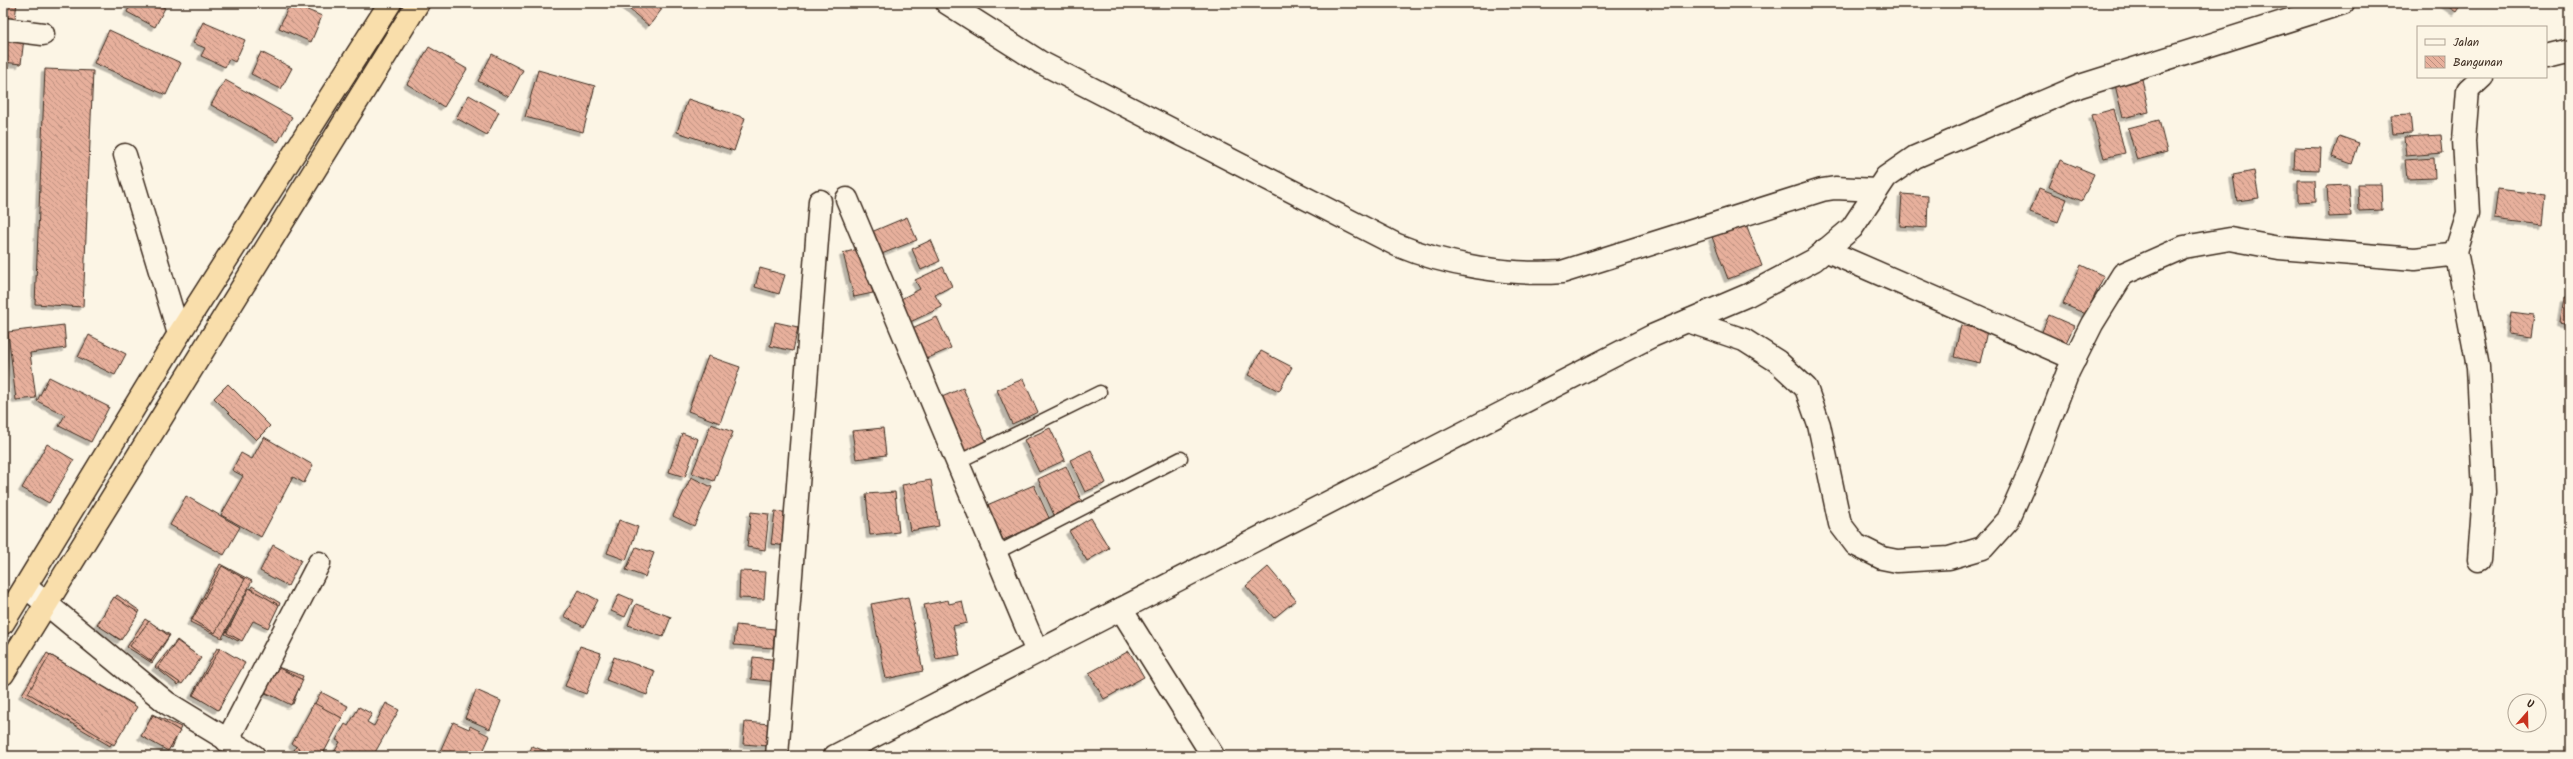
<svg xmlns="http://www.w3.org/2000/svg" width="2573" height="759" font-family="Kalam,sans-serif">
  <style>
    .building { fill: url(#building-back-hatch); stroke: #3b2a1e; filter: url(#shadow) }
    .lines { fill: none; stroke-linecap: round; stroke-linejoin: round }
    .lane-casing { stroke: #3b2a1e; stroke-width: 15 }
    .street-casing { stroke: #3b2a1e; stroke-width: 25 }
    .highway-casing { stroke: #3b2a1e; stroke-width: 25 }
    .lane { stroke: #fcf5e5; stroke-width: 12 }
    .street { stroke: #fcf5e5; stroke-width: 22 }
    .highway { stroke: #f9deab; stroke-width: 22 }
  </style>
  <defs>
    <pattern id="building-back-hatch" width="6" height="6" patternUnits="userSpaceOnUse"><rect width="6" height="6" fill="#e7b09c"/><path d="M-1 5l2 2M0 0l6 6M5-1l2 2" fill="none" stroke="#bc8f7f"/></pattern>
    <filter id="shadow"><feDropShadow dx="-3.5" dy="3.5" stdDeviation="0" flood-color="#0004"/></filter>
  </defs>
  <rect width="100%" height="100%" fill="#fcf5e5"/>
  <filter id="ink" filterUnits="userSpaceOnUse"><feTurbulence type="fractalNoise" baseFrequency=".025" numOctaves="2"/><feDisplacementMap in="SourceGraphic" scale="8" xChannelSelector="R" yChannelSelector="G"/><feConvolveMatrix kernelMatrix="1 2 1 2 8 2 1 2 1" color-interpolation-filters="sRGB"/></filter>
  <g filter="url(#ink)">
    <!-- building -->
    <g class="building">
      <path d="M3 3H17L14 26 3 24Z"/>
      <path d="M131 3H155L165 8 155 27 127 12Z"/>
      <path d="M290 3 322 16 311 42 279 28Z"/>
      <path d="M622 3H655L662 9 649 26Z"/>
      <path d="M2443 3H2462L2456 12Z"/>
      <path d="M203 22 245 40 235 62 229 59 225 67 201 56 205 48 193 43Z"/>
      <path d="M109 30 181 63 166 95 94 63Z"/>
      <path d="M3 35 24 38 21 64 3 62Z"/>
      <path d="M429 47 467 69 444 107 407 84Z"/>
      <path d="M261 52 292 68 281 89 251 74Z"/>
      <path d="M492 54 523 70 509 97 478 81Z"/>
      <path d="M45 69 93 71 83 307 35 304Z"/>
      <path d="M538 70 595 86 583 132 525 117Z"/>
      <path d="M2142 79 2149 112 2123 118 2115 85Z"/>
      <path d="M225 80 292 117 278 142 211 105Z"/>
      <path d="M469 95 499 112 487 135 456 118Z"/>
      <path d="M688 99 745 118 734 151 677 132Z"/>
      <path d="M2114 109 2125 153 2104 158 2092 115Z"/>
      <path d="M2410 114 2412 133 2393 134 2391 115Z"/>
      <path d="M2159 120 2167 152 2137 160 2128 128Z"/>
      <path d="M2441 135 2443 153 2406 156 2404 137Z"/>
      <path d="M2339 136 2359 143 2352 164 2332 157Z"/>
      <path d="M2295 147 2321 148 2320 170 2294 169Z"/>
      <path d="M2434 158 2435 178 2407 179 2405 160Z"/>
      <path d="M2060 160 2094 174 2082 201 2049 187Z"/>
      <path d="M2254 171 2259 198 2237 201 2233 175Z"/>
      <path d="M2298 180H2315L2316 201 2298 202Z"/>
      <path d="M2358 184H2381L2382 210 2359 211Z"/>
      <path d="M2349 185 2351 216 2329 217 2327 186Z"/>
      <path d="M2039 188 2067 199 2058 222 2030 212Z"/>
      <path d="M2498 189 2546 195 2543 225 2494 219Z"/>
      <path d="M1902 194 1928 196 1927 228 1900 226Z"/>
      <path d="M907 217 917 240 879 255 869 233Z"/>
      <path d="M1746 224 1762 266 1728 279 1712 237Z"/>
      <path d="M931 240 940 261 921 270 912 249Z"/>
      <path d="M862 248 873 293 854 297 843 253Z"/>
      <path d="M2081 265 2104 276 2086 314 2063 304Z"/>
      <path d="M943 267 952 286 935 295 942 307 908 323 897 301 920 289 915 280Z"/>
      <path d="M760 268 785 275 779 294 755 287Z"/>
      <path d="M2564 298 2570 299V324L2560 322Z"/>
      <path d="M2511 312 2534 315 2531 337 2508 334Z"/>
      <path d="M2049 315 2074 326 2064 347 2040 336Z"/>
      <path d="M937 317 951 348 926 359 912 328Z"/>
      <path d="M775 322 798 327 793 351 770 346Z"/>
      <path d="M64 325 66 348 30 353 36 398 16 400 8 332Z"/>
      <path d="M1961 325 1987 331 1980 363 1954 357Z"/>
      <path d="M89 335 126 354 115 375 78 357Z"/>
      <path d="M1261 351 1292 367 1279 391 1248 375Z"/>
      <path d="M708 356 740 367 720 423 688 411Z"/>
      <path d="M49 377 109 407 91 442 59 426 65 415 37 401Z"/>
      <path d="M1023 379 1038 412 1012 424 997 390Z"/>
      <path d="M228 384 270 426 256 440 214 398Z"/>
      <path d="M963 388 987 443 961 454 937 399Z"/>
      <path d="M711 424 733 432 714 481 692 473Z"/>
      <path d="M883 428 886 455 856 459 852 431Z"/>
      <path d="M1050 428 1065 460 1039 472 1024 440Z"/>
      <path d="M682 433 698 439 685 477 669 472Z"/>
      <path d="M264 437 313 465 304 483 293 477 261 537 221 515 243 476 232 470 241 453 252 459Z"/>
      <path d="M47 444 74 460 49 503 22 488Z"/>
      <path d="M1091 450 1106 483 1085 492 1070 460Z"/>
      <path d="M1066 466 1082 502 1054 515 1038 479Z"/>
      <path d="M691 477 712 487 694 526 673 516Z"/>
      <path d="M931 480 939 526 910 531 902 485Z"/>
      <path d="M1034 485 1050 520 1003 540 987 505Z"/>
      <path d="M895 492 899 532 870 535 866 494Z"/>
      <path d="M186 496 240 527 224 555 170 525Z"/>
      <path d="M775 511 790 513 786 546 771 544Z"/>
      <path d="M751 512 769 514 765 550 747 547Z"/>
      <path d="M1091 518 1109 548 1087 561 1069 531Z"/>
      <path d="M619 520 638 527 626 560 607 553Z"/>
      <path d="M273 545 301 560 288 586 260 571Z"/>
      <path d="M636 547 654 553 645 577 626 570Z"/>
      <path d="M220 564 252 581 222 638 190 622Z"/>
      <path d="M222 566 245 579 215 633 192 620Z"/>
      <path d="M1268 567 1296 600 1274 618 1246 586Z"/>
      <path d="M740 571 766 572 764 599 739 598Z"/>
      <path d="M252 586 280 603 267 626 251 617 238 641 225 634Z"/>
      <path d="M249 588 279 605 268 628 253 621 242 641 227 633Z"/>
      <path d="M579 590 598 600 584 627 564 616Z"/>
      <path d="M619 594 633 600 625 617 611 611Z"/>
      <path d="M117 595 140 611 120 640 97 624Z"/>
      <path d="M114 597 139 613 121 640 97 625Z"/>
      <path d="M908 597 923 671 886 679 871 604Z"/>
      <path d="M948 600 949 604 962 601 967 623 953 626 960 655 936 659 924 605Z"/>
      <path d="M636 604 671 617 663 637 628 625Z"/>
      <path d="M145 619 170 635 152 663 127 647Z"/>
      <path d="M149 621 169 636 151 661 130 646Z"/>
      <path d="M736 625 775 629 773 648 734 645Z"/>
      <path d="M177 640 199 657 178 685 155 667Z"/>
      <path d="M177 641 201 658 182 684 158 668Z"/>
      <path d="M580 646 601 653 586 694 565 686Z"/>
      <path d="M217 648 243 662 219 709 192 695Z"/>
      <path d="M220 648 245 663 218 710 193 695Z"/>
      <path d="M1129 651 1144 677 1104 699 1089 673Z"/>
      <path d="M47 653 135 705 110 746 22 694Z"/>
      <path d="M50 655 137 707 114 745 28 693Z"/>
      <path d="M614 657 655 671 647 695 606 680Z"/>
      <path d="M753 657 780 660 777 682 751 679Z"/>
      <path d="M275 666 303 676 293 704 265 693Z"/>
      <path d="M277 667 303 680 291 705 265 692Z"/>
      <path d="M476 690 501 701 490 729 465 718Z"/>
      <path d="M321 692 348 706 322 755 315 751 313 756H296L292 754 298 743 295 741Z"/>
      <path d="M314 703 342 718 322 756H302L297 753 299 748 292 744Z"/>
      <path d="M386 703 399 710 373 756H332L340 742 336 740 345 724 348 726 359 707 372 714 367 722 374 726Z"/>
      <path d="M152 714 181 727 172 748 143 735Z"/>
      <path d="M153 715 180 731 168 751 141 736Z"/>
      <path d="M453 722 469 729 470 726 490 736 481 756H438Z"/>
      <path d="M745 722 770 724 768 746 743 744Z"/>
      <path d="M532 746 553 754 552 756H528Z"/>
      <path d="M676 752 694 756H675Z"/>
    </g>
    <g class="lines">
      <!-- lane casing -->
      <g class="lane-casing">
        <g id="lane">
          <path d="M958 462 1100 392"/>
          <path d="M996 553 1181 458"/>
        </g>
      </g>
      <!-- street casing -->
      <g class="street-casing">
        <g id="street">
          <path d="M947 3 1040 62 1397 245C1445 265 1511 276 1562 272L1822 190 1835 188 1877 190"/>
          <path d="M3 29 43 34"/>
          <path d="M2546 56 2570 50"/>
          <path d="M125 155 179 334"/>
          <path d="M847 199 1037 652"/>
          <path d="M1825 250 2075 359"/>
          <path d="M2456 251 2478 367 2484 492 2479 560"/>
          <path d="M1688 321 1744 340 1777 361 1806 388 1819 425 1840 524 1856 545 1882 558 1897 561 1949 558 1983 548 2008 520 2033 464 2068 372 2092 324 2123 274 2184 247 2230 239 2279 248 2415 259 2450 255 2456 251 2468 213 2464 140 2468 90 2482 77"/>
          <path d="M26 587 167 703 254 756"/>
          <path d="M1121 609 1213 756"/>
          <path d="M227 741 319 563"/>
          <path d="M777 756 820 201"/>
          <path d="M835 756 1652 336 1748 295 1814 260 1852 228 1886 177 1915 157 2080 86 2343 3"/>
        </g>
      </g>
      <!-- highway casing -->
      <g class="highway-casing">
        <g id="highway">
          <path d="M3 623 179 334 390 3"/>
          <path d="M3 674 418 3"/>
        </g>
      </g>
      <!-- lane -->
      <use href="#lane" class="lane"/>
      <!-- street -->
      <use href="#street" class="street"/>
      <!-- highway -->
      <use href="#highway" class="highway"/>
    </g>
  </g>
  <!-- margin -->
  <rect width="2573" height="759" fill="none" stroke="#fcf5e5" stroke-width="16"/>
  <rect x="8" y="8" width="2557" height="743" fill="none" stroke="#3b2a1e" stroke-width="1.5" filter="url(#ink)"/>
  <!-- legend -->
  <rect x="2417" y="26" width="130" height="52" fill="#fcf5e5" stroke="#afa495"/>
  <rect x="2425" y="39" width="20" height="6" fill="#fcf5e5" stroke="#afa495"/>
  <text x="2453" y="46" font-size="12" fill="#3b2a1e">Jalan</text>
  <rect x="2425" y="56" width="20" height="12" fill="url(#building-back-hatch)" stroke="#afa495"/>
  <text x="2453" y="66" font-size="12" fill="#3b2a1e">Bangunan</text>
  <!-- north arrow -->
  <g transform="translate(2527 713) rotate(20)"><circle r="19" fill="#fcf5e5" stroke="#afa495"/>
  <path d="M0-3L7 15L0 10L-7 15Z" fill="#c8321e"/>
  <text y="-6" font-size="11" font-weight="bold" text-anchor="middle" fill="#3b2a1e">U</text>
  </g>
</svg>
